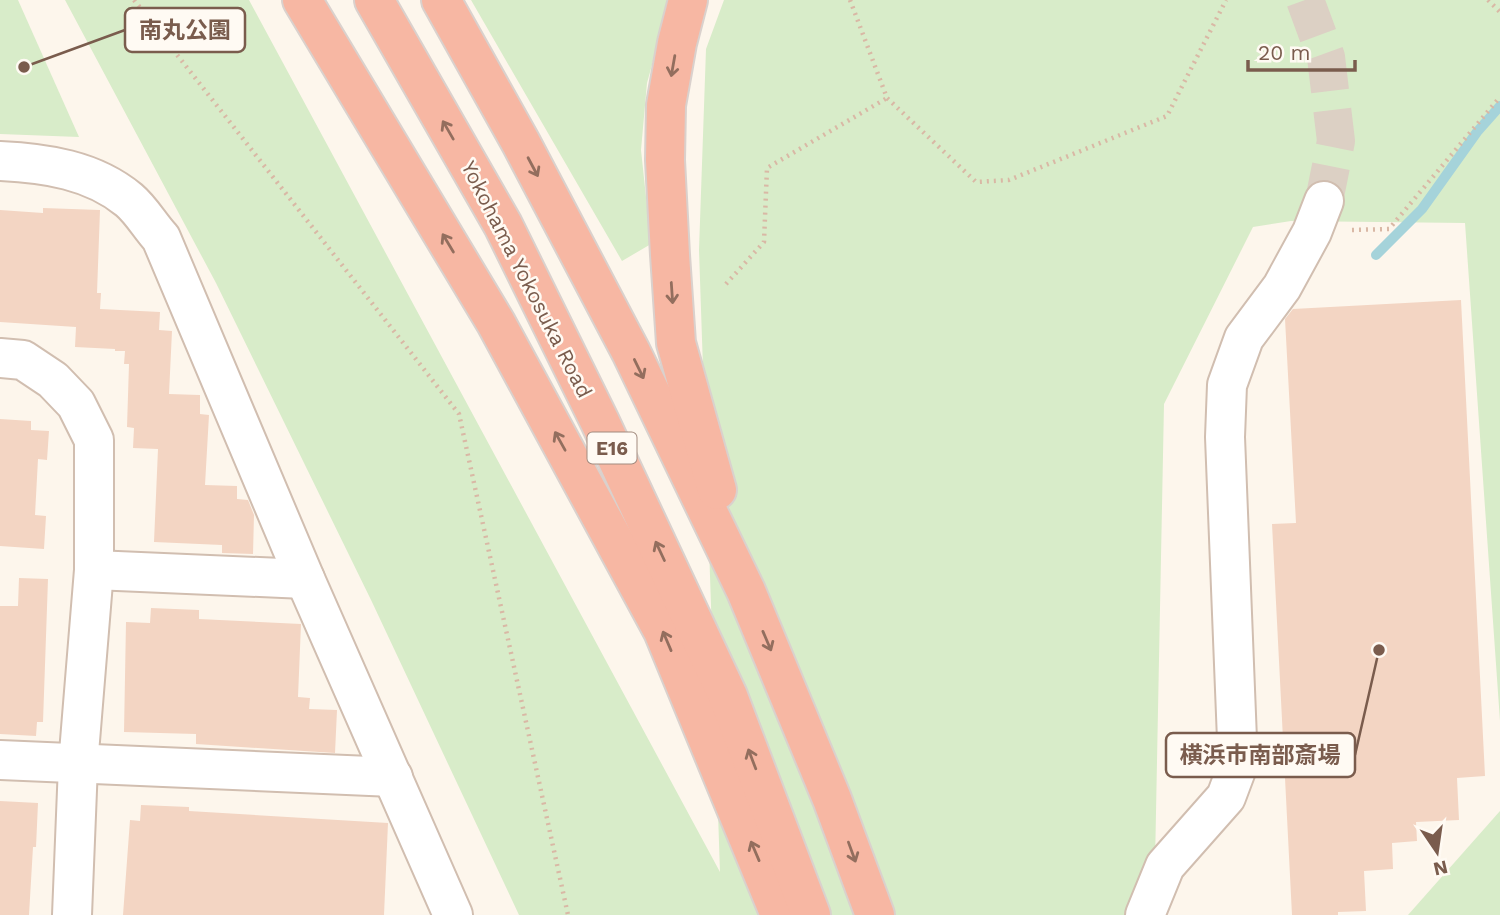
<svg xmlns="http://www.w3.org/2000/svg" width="1500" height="915" font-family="'Work Sans','Noto Sans JP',sans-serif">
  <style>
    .green { fill: #d8ecc9 }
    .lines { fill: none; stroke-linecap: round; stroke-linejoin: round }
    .stream { stroke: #a5d3da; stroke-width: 10 }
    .building { fill: #f3d5c3 }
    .minor-tunnel { stroke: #dcd0c4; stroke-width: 38; stroke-dasharray: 38 19; stroke-linecap: butt }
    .minor-casing { stroke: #d1beb0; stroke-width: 42 }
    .highway-casing { stroke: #dad1cd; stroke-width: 42 }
    .path { stroke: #d9b8a5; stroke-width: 4.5; stroke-dasharray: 2 5; stroke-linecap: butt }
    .minor { stroke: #fff; stroke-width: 38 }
    .highway { stroke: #f7b7a3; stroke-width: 38 }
    .oneway { stroke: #936e5e }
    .labels { text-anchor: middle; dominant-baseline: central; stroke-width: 5; stroke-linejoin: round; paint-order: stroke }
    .shield { fill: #fffaf3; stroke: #a28b7f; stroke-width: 2 }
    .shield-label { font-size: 19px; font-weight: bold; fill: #7a5c4d }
    .street-label { font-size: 21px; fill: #7a5c4d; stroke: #fffaf3 }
    .leader { fill: none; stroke: #7a5c4d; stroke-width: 2.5 }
    .callout-dot { fill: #7a5c4d; stroke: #fffaf3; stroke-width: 2.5 }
    .callout { fill: #fffaf3; stroke: #7a5c4d; stroke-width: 2.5 }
    .callout-label { font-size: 23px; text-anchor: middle; font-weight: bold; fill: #7a5c4d }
  </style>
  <rect width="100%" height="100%" fill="#fdf6ec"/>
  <!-- green -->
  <g class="green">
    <path d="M0 0H18L79 137 0 134Z"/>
    <path d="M65 0H249L720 872 699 250 706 49 724 0H1500V721L1465 223 1291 221 1253 227 1164 404 1154 915H519L372 602 216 283Z"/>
    <path d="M471 0H670L647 83 641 150 651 244 622 261Z"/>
    <path d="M1500 811V915H1408Z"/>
  </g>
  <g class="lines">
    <!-- stream -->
    <path class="stream" d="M1376 255 1422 209 1477 132 1500 106"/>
  </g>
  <!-- building -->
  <g class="building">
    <path d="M43 208 100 210 97 293H101L100 309 160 312 159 330 172 331 169 394 200 395V414L209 415 205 485 237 486V499L248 500 254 515 253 554 222 553V545L154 542 158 449 133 448 134 428 127 427 129 364H124L125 351H115V349L75 347 76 327 0 322V210L43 213Z"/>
    <path d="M1461 300 1485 776 1457 778 1459 820 1416 822 1417 841 1392 843 1393 869 1364 871 1366 911 1338 912V915H1292L1272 524 1296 523 1285 319 1293 309Z"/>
    <path d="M0 419 31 421V430L49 431 47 460 38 459 35 515 46 516 44 549 0 546Z"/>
    <path d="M19 578 48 579 43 722H37L36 736 0 734V606H18Z"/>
    <path d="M151 608 199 610V619L301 624 298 697 310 698 309 709 337 710 335 753 196 744V734L124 732 126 622 150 623Z"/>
    <path d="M0 801 38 803 36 847H33L29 915H0Z"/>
    <path d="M141 805 189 807V811L388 823 384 915H123L130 820 140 821Z"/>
  </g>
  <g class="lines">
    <!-- minor-tunnel -->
    <path class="minor-tunnel" d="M1305 0 1326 57 1336 141 1324 201"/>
    <!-- minor casing -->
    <g class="minor-casing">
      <g id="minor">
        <path d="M0 161C45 163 93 170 129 200 141 210 150 226 161 238L305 579 453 915"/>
        <path d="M0 358 23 360 53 380 76 404 94 440V570L78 765 72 915"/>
        <path d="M94 570 305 579"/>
        <path d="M0 760 393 777"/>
        <path d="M1145 915 1165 866 1226 797 1238 765 1225 437 1227 385 1244 338 1282 287 1312 232 1324 201"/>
      </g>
    </g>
    <!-- highway casing -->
    <g class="highway-casing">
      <g id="highway">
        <path d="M302 0 496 323 663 631 780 915"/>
        <path d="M374 0 503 225 600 422 728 696 811 915"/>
        <path d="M441 0 521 143 631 352 746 591 832 799 875 915"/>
        <path d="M688 0 677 43 666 105 665 160 670 255 676 343 717 490"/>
      </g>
    </g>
    <!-- path -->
    <g class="path">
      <path d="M134 0 459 414 568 915"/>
      <path d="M850 0 887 98 976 182 1009 180 1167 116 1226 0"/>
      <path d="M1488 0 1500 12"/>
      <path d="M1352 230 1389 229 1500 97"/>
      <path d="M726 284 764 242 767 168 887 98"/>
    </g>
    <!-- minor -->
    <use href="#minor" class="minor"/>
    <!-- highway -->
    <use href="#highway" class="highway"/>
  </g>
  <!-- one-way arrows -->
  <defs><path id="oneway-shaft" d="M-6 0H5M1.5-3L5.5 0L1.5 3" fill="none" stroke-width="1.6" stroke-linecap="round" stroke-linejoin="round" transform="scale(1.75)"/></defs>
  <g class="oneway">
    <use href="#oneway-shaft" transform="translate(673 66) rotate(100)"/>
    <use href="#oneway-shaft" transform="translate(448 130) rotate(-120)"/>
    <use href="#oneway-shaft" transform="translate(533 167) rotate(62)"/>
    <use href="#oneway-shaft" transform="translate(448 243) rotate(-121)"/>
    <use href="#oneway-shaft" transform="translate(672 293) rotate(86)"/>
    <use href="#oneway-shaft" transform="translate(639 369) rotate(64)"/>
    <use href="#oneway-shaft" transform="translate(560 441) rotate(-119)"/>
    <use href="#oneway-shaft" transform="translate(660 551) rotate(-115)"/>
    <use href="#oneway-shaft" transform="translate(667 641) rotate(-113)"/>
    <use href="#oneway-shaft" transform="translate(767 641) rotate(67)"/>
    <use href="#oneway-shaft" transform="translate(752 759) rotate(-111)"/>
    <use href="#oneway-shaft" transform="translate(755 851) rotate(-113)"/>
    <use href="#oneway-shaft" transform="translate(852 852) rotate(70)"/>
  </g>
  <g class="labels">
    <!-- shield labels -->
    <rect class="shield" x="587.5" y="432.5" width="49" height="31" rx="5"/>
    <g class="shield-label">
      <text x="612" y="448">E16</text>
    </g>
    <!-- street labels -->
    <g class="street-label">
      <text transform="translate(527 279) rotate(63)">Yokohama Yokosuka Road</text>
    </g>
  </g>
  <!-- callouts -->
  <path class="leader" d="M24 67L125 30M1379 650L1355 755"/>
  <g class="callout-dot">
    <circle cx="24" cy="67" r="7"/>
    <circle cx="1379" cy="650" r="7"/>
  </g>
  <g class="callout">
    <rect x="125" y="8" width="120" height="44" rx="7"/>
    <rect x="1166" y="733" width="189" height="44" rx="7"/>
  </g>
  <g class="callout-label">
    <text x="185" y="38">南丸公園</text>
    <text x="1260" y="763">横浜市南部斎場</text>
  </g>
  <!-- north arrow -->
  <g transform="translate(1437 852) rotate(167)" stroke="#fffaf3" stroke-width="5" paint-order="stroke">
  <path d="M0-5L12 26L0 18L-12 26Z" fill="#7a5c4d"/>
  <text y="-10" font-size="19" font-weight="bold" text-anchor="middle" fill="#7a5c4d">N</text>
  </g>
  <!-- scale -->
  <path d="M1248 60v10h107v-10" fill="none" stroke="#7a5c4d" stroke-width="3.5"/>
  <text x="1258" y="60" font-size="21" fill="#7a5c4d" stroke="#fffaf3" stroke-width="5" paint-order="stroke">20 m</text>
</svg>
